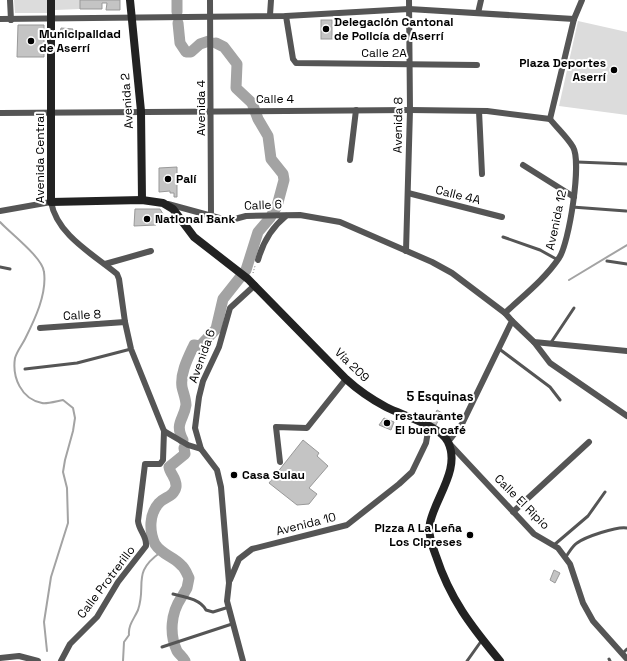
<svg xmlns="http://www.w3.org/2000/svg" width="627" height="661" font-family="'Space Grotesk',sans-serif">
  <style>
    .green { fill: #dcdcdc }
    .lines { fill: none; stroke-linecap: round; stroke-linejoin: round }
    .stream { stroke: #a3a3a3; stroke-width: 2 }
    .river { stroke: #a3a3a3; stroke-width: 11 }
    .building { fill: #c4c4c4; stroke: #999 }
    .path { stroke: #777; stroke-width: 1; stroke-dasharray: 1 2; stroke-linecap: butt }
    .lane { stroke: #555; stroke-width: 3 }
    .street { stroke: #555; stroke-width: 6 }
    .secondary { stroke: #222; stroke-width: 8 }
    .poi-dot { fill: #000; stroke: #fff; stroke-width: 1.5 }
    .labels { text-anchor: middle; dominant-baseline: central; stroke-width: 4; stroke-linejoin: round; paint-order: stroke }
    .poi-label { font-size: 12px; font-weight: bold; fill: #000; stroke: #fff; text-anchor: start }
    .street-label { font-size: 12px; fill: #000; stroke: #fff }
    .neighbourhood-label { font-size: 13px; font-weight: bold; fill: #000; stroke: #fff }
  </style>
  <rect width="100%" height="100%" fill="#fff"/>
  <!-- green -->
  <g class="green">
    <path d="M14 0H48V13H15Z"/>
    <path d="M55 0H80V9L55 10Z"/>
    <path d="M578 21 627 32V115L559 106Z"/>
  </g>
  <g class="lines">
    <!-- stream -->
    <g class="stream">
      <path d="M0 222C10 233 43 258 44 272 47 294 35 319 25 339 22 345 17 351 15 358 12 377 21 399 42 403 47 404 57 401 63 400L73 408 75 418 73 431 65 460 63 472 67 488 68 523 51 577 44 622 47 651"/>
      <path d="M569 280 627 245"/>
      <path d="M123 661 124 642 129 635C128 625 134 619 138 610 147 584 131 573 161 552"/>
    </g>
    <!-- river -->
    <g class="river">
      <path d="M177 12V0"/>
      <path d="M178 23 180 43 186 52H191L200 44 209 41"/>
      <path d="M183 440C174 423 184 420 186 405 186 399 183 392 182 387 180 373 188 358 194 345L200 346 216 329 223 299 246 270 258 232 270 218 277 206 284 180 283 174 271 159 268 136 258 119 252 103 236 88 237 64 224 47 216 43"/>
      <path d="M183 595 187 588 189 578C187 574 185 568 181 565 173 556 162 555 155 544 149 531 149 514 159 503 164 497 174 497 176 487 177 478 170 474 169 467L185 454 184 448"/>
      <path d="M181 598C171 613 169 634 177 651 179 654 183 657 185 661"/>
    </g>
  </g>
  <!-- building -->
  <g class="building">
    <path d="M80 0H120V10H106L107 3H102V9H80Z"/>
    <rect x="321" y="20" width="11" height="19"/>
    <path d="M18 25H44V57H17Z"/>
    <path d="M61 28 73 29V38H59Z"/>
    <path d="M177 167V197H174V193H170V191L159 192V168Z"/>
    <path d="M135 209H160L163 214 156 225 134 226Z"/>
    <path d="M437 410 442 413 436 425 431 423Z"/>
    <path d="M384 418 394 422 391 430 379 425Z"/>
    <path d="M303 440 319 453 317 456 328 466 309 488 317 494 309 504 297 505 269 483Z"/>
    <path d="M554 570 560 573 555 583 550 580Z"/>
  </g>
  <g class="lines">
    <!-- path -->
    <path class="path" d="M253 273 255 266"/>
    <!-- lane -->
    <g class="lane">
      <path d="M577 162 627 164"/>
      <path d="M572 207 626 211"/>
      <path d="M503 237 540 250 558 260"/>
      <path d="M607 261 627 264"/>
      <path d="M0 267 10 269"/>
      <path d="M550 344 574 308"/>
      <path d="M498 348 550 387 560 400"/>
      <path d="M25 369 77 363 131 349"/>
      <path d="M554 545 588 516 605 492"/>
      <path d="M565 558C569 553 572 546 577 543 585 537 617 526 627 528"/>
      <path d="M173 594C185 597 200 599 206 610L213 612 229 607"/>
      <path d="M162 647 232 624"/>
      <path d="M622 654 627 649"/>
      <path d="M609 659 610 661"/>
      <path d="M467 661 482 640"/>
    </g>
    <!-- street -->
    <g class="street">
      <path d="M10 0 11 20"/>
      <path d="M210 0 211 215"/>
      <path d="M478 13 481 0"/>
      <path d="M270 15 271 0"/>
      <path d="M286 16 293 59 296 63 477 65"/>
      <path d="M0 19 286 16 409 9 574 19"/>
      <path d="M479 111 482 174"/>
      <path d="M0 113 410 110 487 111 550 119"/>
      <path d="M550 119C557 128 567 137 573 147 582 162 569 244 559 258 545 279 523 296 505 313L512 321 462 424 448 442 534 534 558 548 570 564 583 603 593 621 627 659"/>
      <path d="M550 119 574 19 582 0"/>
      <path d="M350 160 356 110"/>
      <path d="M523 165 574 197"/>
      <path d="M408 193 502 217"/>
      <path d="M168 204 223 219 231 220 246 216 300 215 340 222 432 262 452 273 505 313"/>
      <path d="M0 211 51 202C57 235 93 254 117 274L119 279 125 322 131 349 164 431 188 445 201 449"/>
      <path d="M406 251 410 110 409 0"/>
      <path d="M258 260C263 242 271 228 286 216"/>
      <path d="M105 264 151 251"/>
      <path d="M512 321 534 342 627 351"/>
      <path d="M40 328 125 322"/>
      <path d="M534 342 550 363 627 416"/>
      <path d="M280 462 276 427 307 428 346 379"/>
      <path d="M513 512 589 442"/>
      <path d="M230 580 239 559 252 549 347 525 399 484 412 472 426 443 429 426"/>
      <path d="M0 658 19 656 38 661"/>
      <path d="M61 661 70 644 97 617 118 582 146 546C147 536 139 531 138 521L145 464H160L163 460 164 431"/>
      <path d="M243 661 227 601 229 583 221 487 217 470 201 449 195 428 199 397 203 381 219 347 230 308 255 285"/>
    </g>
    <!-- secondary -->
    <g class="secondary">
      <path d="M51 0V202L142 200 163 203 173 209 194 237 248 279 346 379C358 390 371 399 386 407 401 415 441 426 448 442 461 469 435 498 430 523 428 535 432 545 436 556 450 599 471 626 500 661"/>
      <path d="M130 0 141 111 142 200"/>
    </g>
  </g>
  <!-- markers -->
  <g class="poi-dot">
    <circle cx="326" cy="29" r="4"/>
    <circle cx="31" cy="41" r="4"/>
    <circle cx="614" cy="70" r="4"/>
    <circle cx="168" cy="179" r="4"/>
    <circle cx="147" cy="219" r="4"/>
    <circle cx="387" cy="423" r="4"/>
    <circle cx="234" cy="475" r="4"/>
    <circle cx="470" cy="535" r="4"/>
  </g>
  <g class="labels">
    <!-- poi labels -->
    <g class="poi-label">
      <text x="334" y="22">Delegación Cantonal<tspan x="334" dy="14">de Policía de Aserrí</tspan></text>
      <text x="39" y="34">Municipalidad<tspan x="39" dy="14">de Aserrí</tspan></text>
      <text x="606" y="63" text-anchor="end">Plaza Deportes<tspan x="606" dy="14">Aserrí</tspan></text>
      <text x="176" y="179">Palí</text>
      <text x="155" y="219">National Bank</text>
      <text x="395" y="416">restaurante<tspan x="395" dy="14">El buen café</tspan></text>
      <text x="242" y="475">Casa Sulau</text>
      <text x="462" y="528" text-anchor="end">Pizza A La Leña<tspan x="462" dy="14">Los Cipreses</tspan></text>
    </g>
    <!-- street labels -->
    <g class="street-label">
      <text x="384" y="53">Calle 2A</text>
      <text x="275" y="99">Calle 4</text>
      <text transform="translate(127 101) rotate(-94)">Avenida 2</text>
      <text transform="translate(201 108) rotate(-90)">Avenida 4</text>
      <text transform="translate(398 125) rotate(-89)">Avenida 8</text>
      <text transform="translate(40 158) rotate(-90)">Avenida Central</text>
      <text transform="translate(458 195) rotate(14)">Calle 4A</text>
      <text transform="translate(263 205) rotate(-2)">Calle 6</text>
      <text transform="translate(556 220) rotate(-78)">Avenida 12</text>
      <text transform="translate(82 315) rotate(-3)">Calle 8</text>
      <text transform="translate(202 356) rotate(-70)">Avenida 6</text>
      <text transform="translate(352 365) rotate(44)">Vía 209</text>
      <text transform="translate(522 502) rotate(45)">Calle El Ripio</text>
      <text transform="translate(306 524) rotate(-14)">Avenida 10</text>
      <text transform="translate(106 582) rotate(-53)">Calle Protrerillo</text>
    </g>
    <!-- neighbourhood labels -->
    <g class="neighbourhood-label">
      <text x="440" y="396">5 Esquinas</text>
    </g>
  </g>
</svg>
